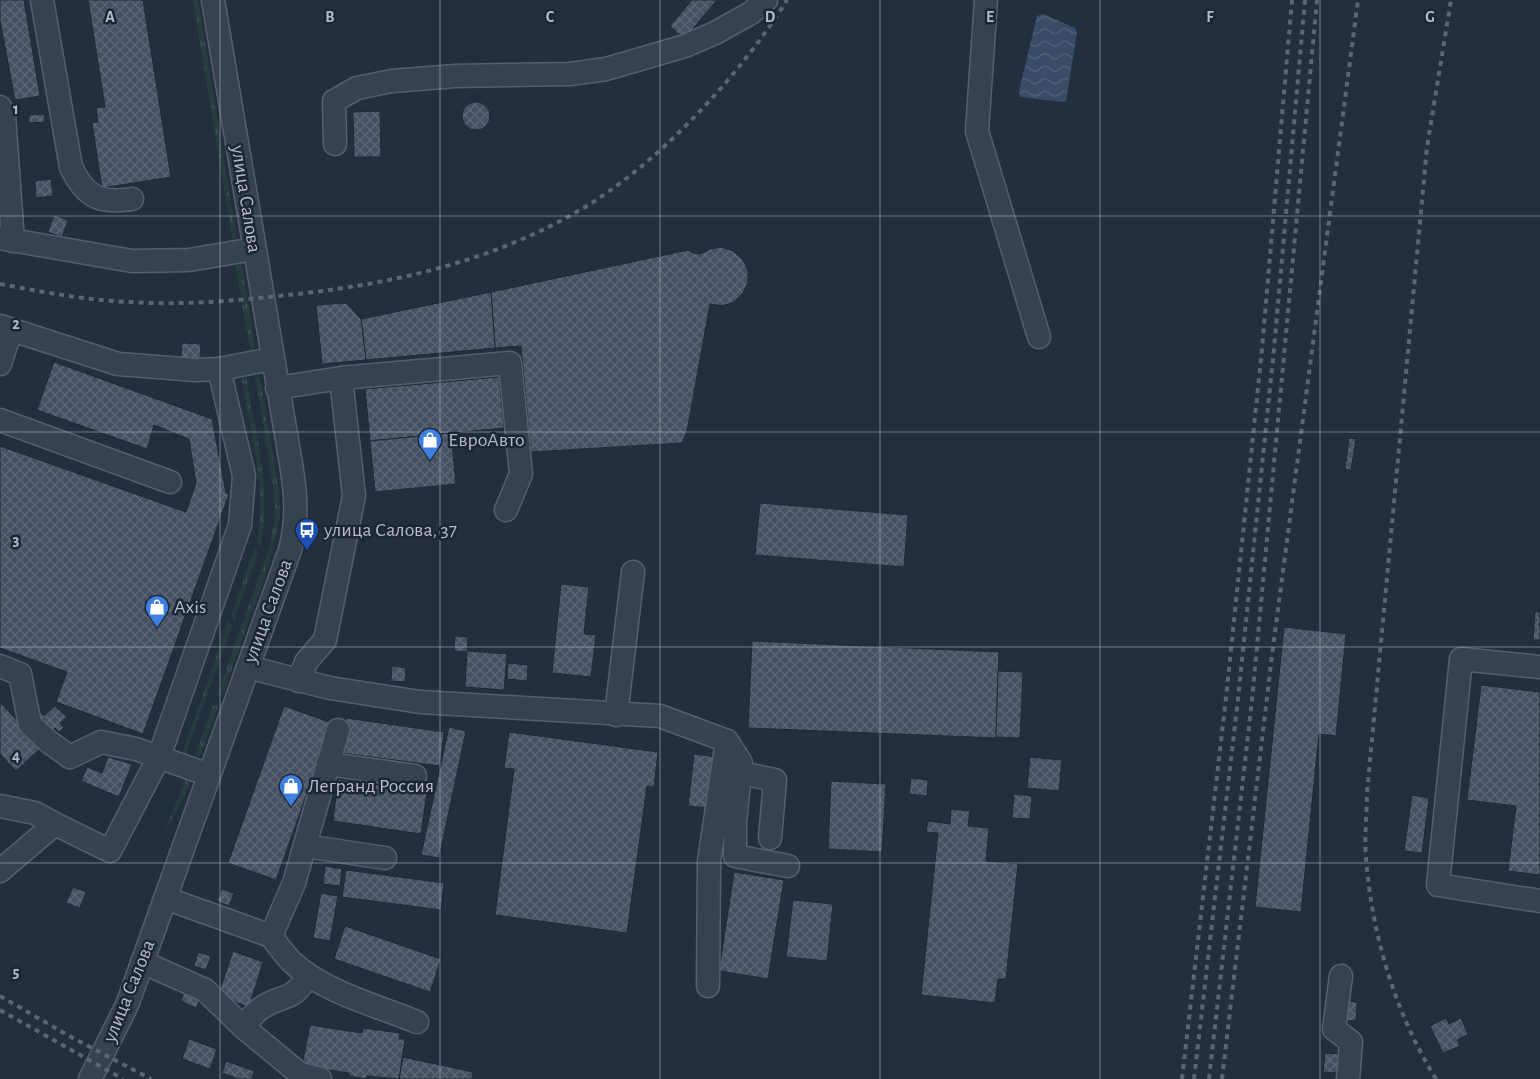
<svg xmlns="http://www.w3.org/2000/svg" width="1540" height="1079" font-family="'Alegreya Sans',sans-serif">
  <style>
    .grass { fill: url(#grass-tufts) }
    .water { fill: url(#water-waves) }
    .building { fill: url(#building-cross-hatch); stroke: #1f2835 }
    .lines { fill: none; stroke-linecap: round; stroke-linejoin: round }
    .minor-casing { stroke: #565f6c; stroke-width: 25 }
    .minor { stroke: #38414e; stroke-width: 22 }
    .rail { stroke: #5a6575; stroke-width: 4; stroke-dasharray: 5 5; stroke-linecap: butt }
    .grid { fill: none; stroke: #b4bcc9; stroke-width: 1; stroke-opacity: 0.55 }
    .labels { text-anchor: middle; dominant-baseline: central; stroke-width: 5; stroke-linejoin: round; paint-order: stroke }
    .street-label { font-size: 20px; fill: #b4bcc9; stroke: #1d2633 }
    .poi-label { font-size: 20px; fill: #b4bcc9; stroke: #1d2633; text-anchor: start }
    .grid-label { font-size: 16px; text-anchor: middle; font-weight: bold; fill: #b4bcc9; stroke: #1d2633; stroke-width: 5; stroke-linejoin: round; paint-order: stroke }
  </style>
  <defs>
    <pattern id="grass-tufts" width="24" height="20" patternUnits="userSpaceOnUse" patternTransform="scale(1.25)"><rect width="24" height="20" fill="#263c3f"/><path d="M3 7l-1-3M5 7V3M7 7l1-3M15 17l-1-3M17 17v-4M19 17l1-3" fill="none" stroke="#435659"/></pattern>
    <pattern id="water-waves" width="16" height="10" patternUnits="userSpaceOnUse" patternTransform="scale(1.25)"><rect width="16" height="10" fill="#394c67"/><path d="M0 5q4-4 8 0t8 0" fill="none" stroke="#53647b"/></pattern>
    <pattern id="building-cross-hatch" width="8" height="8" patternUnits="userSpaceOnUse" patternTransform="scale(1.25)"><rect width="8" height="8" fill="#455162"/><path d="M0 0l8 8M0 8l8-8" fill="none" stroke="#5d6877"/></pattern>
  </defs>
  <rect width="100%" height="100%" fill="#242f3e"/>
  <!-- grass -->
  <g class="grass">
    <path d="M193 0H198L237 240 233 244Z"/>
    <path d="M235 262 242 265 255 347 250 350Z"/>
    <path d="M246 375C254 429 273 493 260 546L257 540C268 492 249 425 241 376Z"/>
    <path d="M255 376 260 377 279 491 280 516 269 565 222 696 217 694 270 546 275 516 274 491Z"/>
    <path d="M255 547 258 553 234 620 231 615Z"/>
    <path d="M229 620 232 627 185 755 182 754Z"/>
    <path d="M213 705 218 707 200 757 194 758Z"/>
    <path d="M186 779 190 785 164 833Z"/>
  </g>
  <!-- water -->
  <path class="water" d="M1043 14 1075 28 1077 32 1066 101 1062 102 1020 97 1019 91 1037 16Z"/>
  <!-- building -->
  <g class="building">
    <path d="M0 0H24L40 96 15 100 0 20Z"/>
    <path d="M88 0H143L171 177 102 188 92 123 98 122 96 108 105 107Z"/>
    <path d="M692 0H717L684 39 670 26Z"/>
    <circle cx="476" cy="116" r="14"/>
    <path d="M380 111 381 157H354L353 112Z"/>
    <path d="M44 114 45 122 29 123V115Z"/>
    <path d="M51 179 53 196 36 198 35 181Z"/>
    <path d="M54 215 68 220 62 237 48 232Z"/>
    <path d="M722 247 733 251 742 259 748 270V282L743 293 734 302 722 306 710 304 687 431 682 443 531 452 521 346 495 348 491 292 688 250 693 253 701 254 710 249Z"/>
    <path d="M491 292 495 348 366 360 361 319Z"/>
    <path d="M346 303 361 319 366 360 322 364 316 305Z"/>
    <path d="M182 343 201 344 200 359 181 358Z"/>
    <path d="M54 362 212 419 226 493 229 494 143 734 56 702 67 672 0 648V446L186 512 196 483 189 439 154 425 147 449 37 410Z"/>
    <path d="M499 377 504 428 370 441 365 389Z"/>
    <path d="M451 433 456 484 375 492 370 441Z"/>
    <path d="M1349 438 1356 439 1351 470 1345 469Z"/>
    <path d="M760 503 908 515 904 567 755 555Z"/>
    <path d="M561 584 589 587 584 634 596 635 591 677 552 673Z"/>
    <path d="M1535 612H1540V640H1533Z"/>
    <path d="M1284 627 1346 634 1336 736 1319 734 1301 912 1255 907Z"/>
    <path d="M455 636 468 637 467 652 454 651Z"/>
    <path d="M752 641 999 652 996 738 748 728Z"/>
    <path d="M467 651 507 654 504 690 465 687Z"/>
    <path d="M508 663 528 665 527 681 507 679Z"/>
    <path d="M392 666 406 668 405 682 391 681Z"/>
    <path d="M998 671 1023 672 1020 738 996 737Z"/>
    <path d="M1481 685 1540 692V875L1508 871 1516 806 1467 800Z"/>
    <path d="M0 702 42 747 16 771 0 754Z"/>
    <path d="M55 706 67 717 60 723 64 728 59 732 55 728 49 734 37 715 40 712 44 716Z"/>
    <path d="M284 706 332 723 276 880 228 863Z"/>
    <path d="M346 718 444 732 440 766 341 753Z"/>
    <path d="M449 727 466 731 439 858 421 855Z"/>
    <path d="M509 732 658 752 654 787 647 786 627 933 495 915 514 769 504 768Z"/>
    <path d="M694 754 716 757 710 808 688 806Z"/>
    <path d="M108 757 132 764 119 797 81 781 87 767 102 773Z"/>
    <path d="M1030 757 1062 760 1059 791 1027 788Z"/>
    <path d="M911 778 928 780 927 796 909 794Z"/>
    <path d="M338 779 427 792 421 834 333 821Z"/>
    <path d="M831 781 886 784 882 852 828 849Z"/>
    <path d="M1014 794 1032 796 1030 819 1012 818Z"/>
    <path d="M1412 795 1429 798 1422 853 1404 851Z"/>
    <path d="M951 809 970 811 968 826 989 828 986 861 1018 864 1006 979H998L995 1003 921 995 938 833 926 832 928 821 950 824Z"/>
    <path d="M325 866 342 869 340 886 323 884Z"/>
    <path d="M346 870 444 883 441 910 342 897Z"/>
    <path d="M734 872 784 880 768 979 719 971Z"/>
    <path d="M73 887 86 892 80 908 66 903Z"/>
    <path d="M222 889 234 893 229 906 217 901Z"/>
    <path d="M321 893 338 896 330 941 313 938Z"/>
    <path d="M793 900 833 904 827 961 786 957Z"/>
    <path d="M345 926 441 959 430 992 334 959Z"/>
    <path d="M233 951 263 962 249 1007 218 996Z"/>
    <path d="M198 952 211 956 206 970 194 966Z"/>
    <path d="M185 990 201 997 196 1008 181 1001Z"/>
    <path d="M1344 1001 1357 1002 1356 1021 1343 1020Z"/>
    <path d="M1446 1018 1449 1024 1461 1018 1468 1034 1457 1040 1460 1046 1443 1053 1430 1026Z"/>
    <path d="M310 1025 362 1033 363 1028 400 1033 399 1039H405L399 1079 367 1076 366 1079 349 1076V1073L302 1066Z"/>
    <path d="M189 1039 217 1049 210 1069 182 1059Z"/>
    <path d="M1325 1053 1342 1054 1341 1073 1323 1072Z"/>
    <path d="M403 1057 473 1072 472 1078 476 1079H399Z"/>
    <path d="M226 1061 254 1071 252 1079H239L222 1073Z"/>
  </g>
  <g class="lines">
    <!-- minor casing -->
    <g class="minor-casing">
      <g id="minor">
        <path d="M42 0 71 167C85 197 100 204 132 199"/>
        <path d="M986 0 977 131 1039 337"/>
        <path d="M0 107 4 115 13 241"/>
        <path d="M335 144 334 101 357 88 392 81 455 76 570 74 606 69 685 46 715 33 751 13 766 0"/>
        <path d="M0 238 132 261 189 260 254 249"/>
        <path d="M0 326 118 364 196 370 219 369 272 359"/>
        <path d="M0 364 11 330"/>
        <path d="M341 378 510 363 521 474 506 510"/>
        <path d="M277 388 341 378 354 496 325 640 306 662 299 681"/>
        <path d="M0 420 170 482"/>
        <path d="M0 666 20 674 30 724 49 742 70 757 101 742 136 749 209 775"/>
        <path d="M248 667 330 688 420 702 660 716 727 741 741 763 735 822V856L788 866"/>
        <path d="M1540 667 1461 659 1438 885 1540 901"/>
        <path d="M616 715 633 572"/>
        <path d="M328 764 415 776"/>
        <path d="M740 773 775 780 770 838"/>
        <path d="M0 806 35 813 55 824"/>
        <path d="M305 846 385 858"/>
        <path d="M0 871 55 824 110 851 159 757 240 525 244 476 219 369"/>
        <path d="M165 898 271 936 294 883 338 730"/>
        <path d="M271 936C278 945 285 956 293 963 324 992 378 1006 417 1022"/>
        <path d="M142 962 205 990 243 1027 300 1074 320 1079"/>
        <path d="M1341 976 1334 1029 1351 1042 1348 1079"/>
        <path d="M708 986 709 861 727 741"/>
        <path d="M243 1027C249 1021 255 1011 263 1007 285 993 292 1003 308 975"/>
        <path d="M90 1079 127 1005 290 550C298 520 296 493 291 464L213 0"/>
      </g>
    </g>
    <!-- minor -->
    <use href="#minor" class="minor"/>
    <!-- rail -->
    <g class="rail">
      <path d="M0 284C43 292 85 300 129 302 175 305 222 302 268 297 378 287 489 265 585 207 660 162 741 74 787 0"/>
      <path d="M0 996 73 1038 151 1079"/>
      <path d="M0 1010 123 1079"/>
      <path d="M1182 1079 1226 698 1262 349 1292 0"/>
      <path d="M1194 1079 1238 699 1274 349 1305 0"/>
      <path d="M1209 1079 1252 700 1317 0"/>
      <path d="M1222 1079 1272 655 1358 0"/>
      <path d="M1436 1079C1395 1013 1372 935 1366 858 1364 837 1367 814 1367 793L1427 147 1451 0"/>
    </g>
  </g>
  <!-- grid -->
  <path class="grid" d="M220 0V1079M440 0V1079M660 0V1079M880 0V1079M1100 0V1079M1320 0V1079M0 216H1540M0 432H1540M0 647H1540M0 863H1540"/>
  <!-- icons -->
  <defs>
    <g id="shop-pin" transform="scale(1.25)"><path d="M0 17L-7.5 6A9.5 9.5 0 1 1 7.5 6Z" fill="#3f7fe0" stroke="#1d2633"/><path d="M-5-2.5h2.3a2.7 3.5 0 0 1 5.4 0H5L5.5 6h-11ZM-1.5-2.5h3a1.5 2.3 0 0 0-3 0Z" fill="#fff"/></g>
    <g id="bus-pin" transform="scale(1.25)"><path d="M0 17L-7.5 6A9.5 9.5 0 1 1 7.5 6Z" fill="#1a4fb4" stroke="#1d2633"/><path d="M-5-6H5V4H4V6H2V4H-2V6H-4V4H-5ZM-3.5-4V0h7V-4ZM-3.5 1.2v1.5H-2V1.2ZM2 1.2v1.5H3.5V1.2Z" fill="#fff"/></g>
  </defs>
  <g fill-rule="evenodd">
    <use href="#shop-pin" x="430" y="440"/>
    <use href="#bus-pin" x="307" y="530"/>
    <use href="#shop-pin" x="157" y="607"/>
    <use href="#shop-pin" x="291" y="786"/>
  </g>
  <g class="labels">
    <!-- street labels -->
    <g class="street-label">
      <text transform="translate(246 199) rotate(81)">улица Салова</text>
      <text transform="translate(268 611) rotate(-70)">улица Салова</text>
      <text transform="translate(129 991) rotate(-68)">улица Салова</text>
    </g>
    <!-- poi labels -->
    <g class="poi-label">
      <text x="448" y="440">ЕвроАвто</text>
      <text x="324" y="530">улица Салова, 37</text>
      <text x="174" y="607">Axis</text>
      <text x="308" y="786">Легранд Россия</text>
    </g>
  </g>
  <g class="grid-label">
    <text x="110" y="22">A</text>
    <text x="330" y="22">B</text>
    <text x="550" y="22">C</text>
    <text x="770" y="22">D</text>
    <text x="990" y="22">E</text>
    <text x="1210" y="22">F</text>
    <text x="1430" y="22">G</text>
    <text x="16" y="114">1</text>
    <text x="16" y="329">2</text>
    <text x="16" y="545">3</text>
    <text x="16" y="761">4</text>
    <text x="16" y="977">5</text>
  </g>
</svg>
